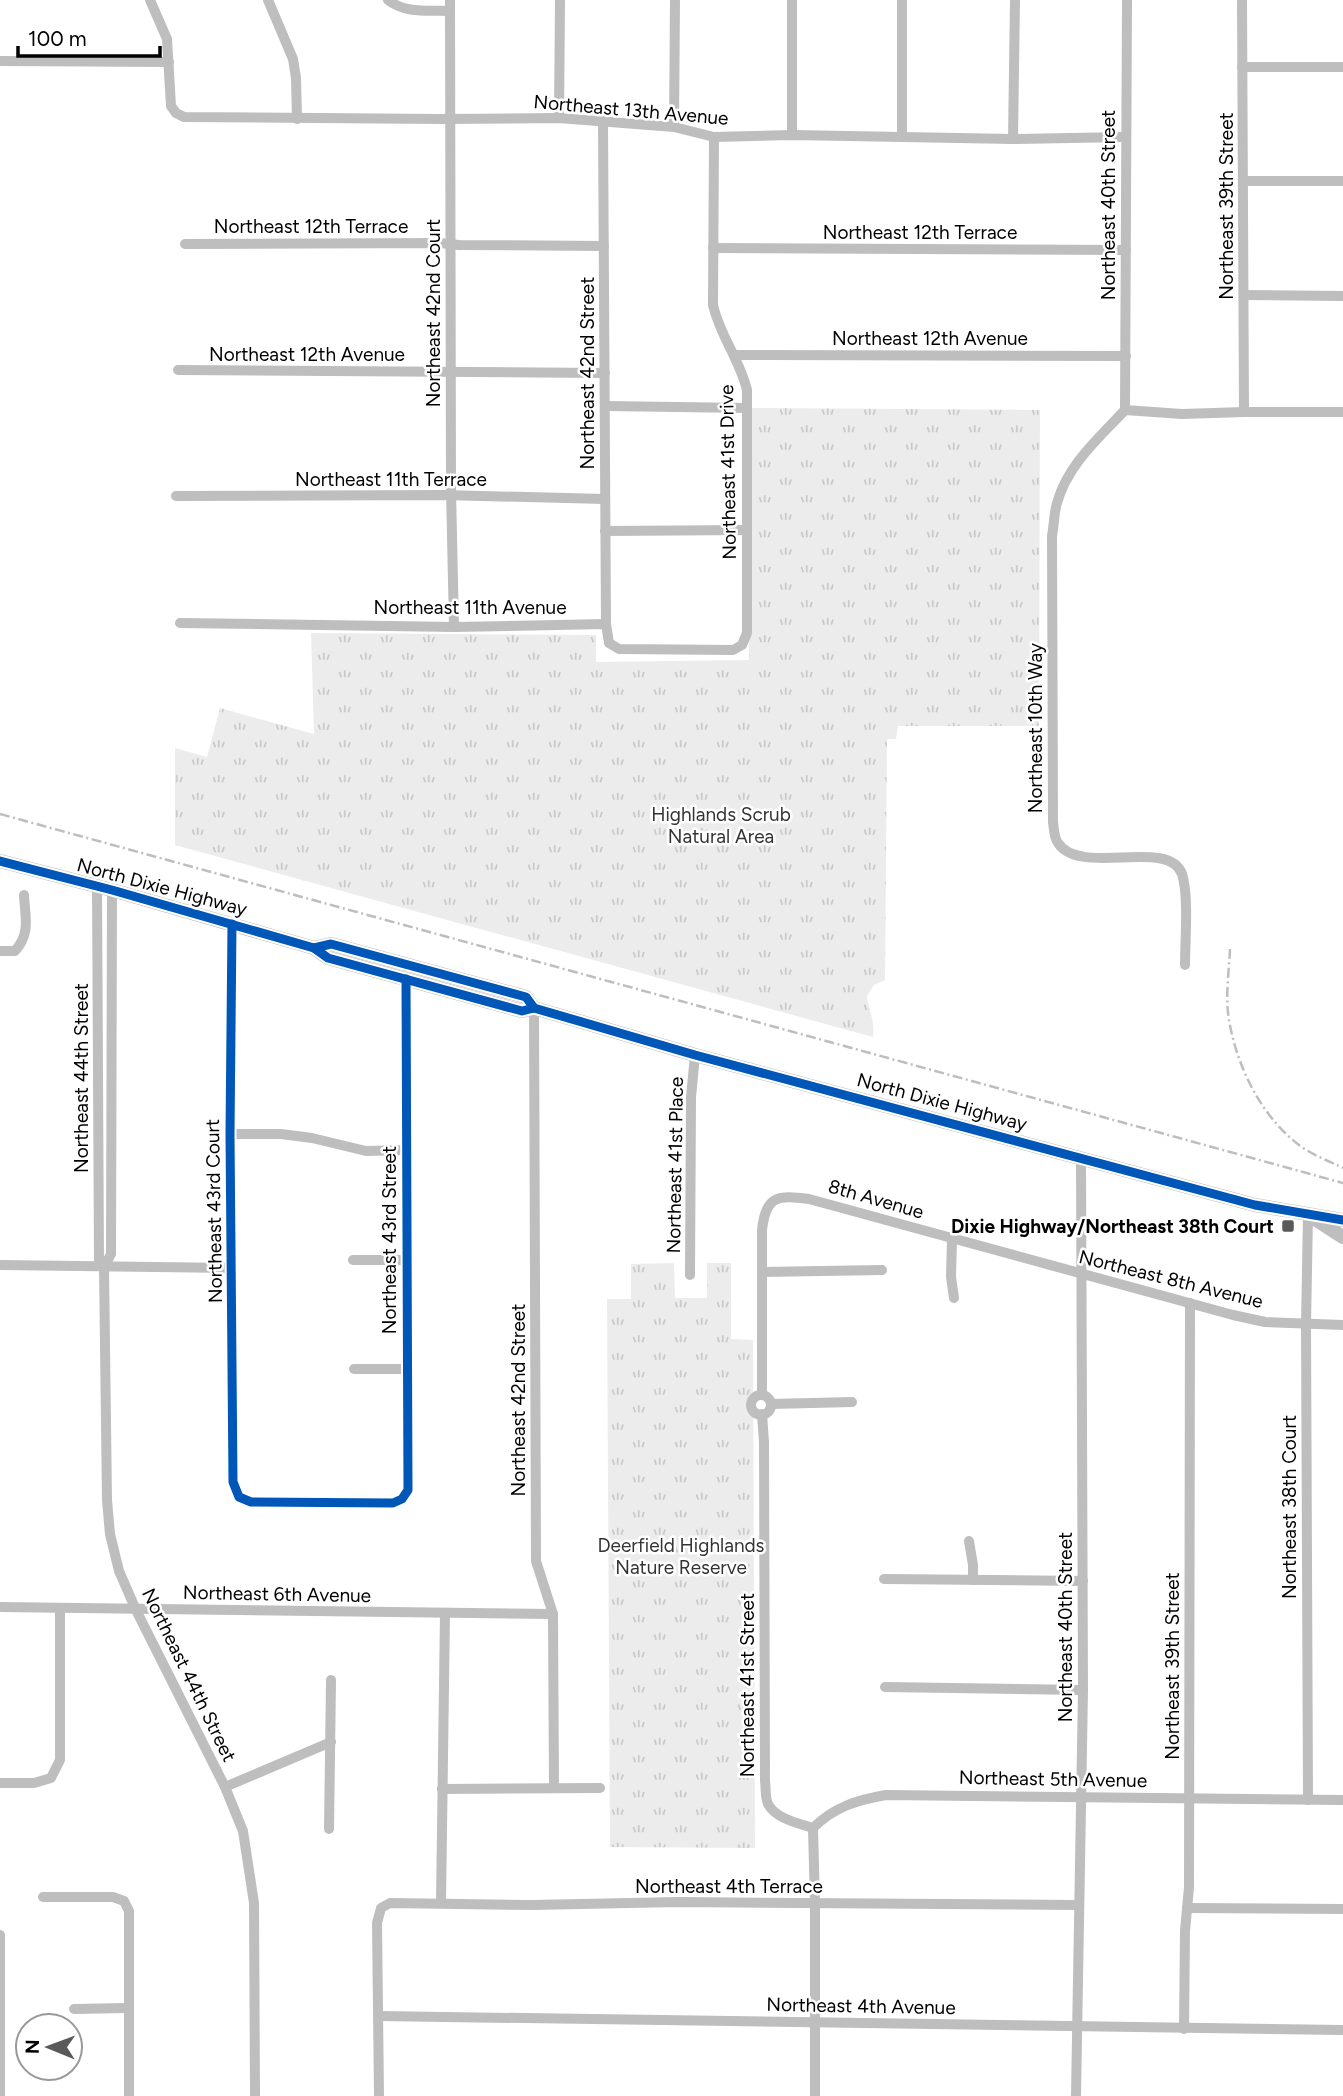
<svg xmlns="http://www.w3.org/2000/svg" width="1343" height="2096" font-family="Figtree,sans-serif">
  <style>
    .grass { fill: url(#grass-tufts) }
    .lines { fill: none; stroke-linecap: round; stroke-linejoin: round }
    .minor { stroke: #bebebe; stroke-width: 10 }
    .major { stroke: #bebebe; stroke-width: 14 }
    .rail { stroke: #bebebe; stroke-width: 2.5; stroke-dasharray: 10 3.5 2 3.5; stroke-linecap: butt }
    .cycleway-casing { stroke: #fff; stroke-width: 13 }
    .cycleway { stroke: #0057b8; stroke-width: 9 }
    .poi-dot { fill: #595959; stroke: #fff; stroke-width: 2.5 }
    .labels { text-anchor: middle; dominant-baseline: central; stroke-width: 5; stroke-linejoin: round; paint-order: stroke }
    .street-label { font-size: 19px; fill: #000; stroke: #fff }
    .park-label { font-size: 19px; fill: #333; stroke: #fff }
    .poi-label { font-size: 19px; font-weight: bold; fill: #000; stroke: #fff; text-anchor: end }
  </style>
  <defs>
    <pattern id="grass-tufts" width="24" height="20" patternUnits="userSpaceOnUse" patternTransform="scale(1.75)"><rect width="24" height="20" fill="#ececec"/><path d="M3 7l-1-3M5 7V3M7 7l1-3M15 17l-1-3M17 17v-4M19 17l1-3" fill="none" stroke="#c9c9c9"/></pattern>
  </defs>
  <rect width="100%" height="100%" fill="#fff"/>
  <!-- grass -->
  <g class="grass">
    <path d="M748 408 1040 410 1039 726H898L896 739H887L885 980 874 985 867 996C869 1013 875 1020 873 1037L175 845V748L207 757 220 708 314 734 311 633 596 635V662L749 660Z"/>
    <path d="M674 1263 675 1298H707V1263H731V1339L753 1340 755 1848 610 1847 607 1299H631V1264Z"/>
  </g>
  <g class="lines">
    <!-- minor -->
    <g class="minor">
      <path d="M150 0 167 39 171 106 176 113 184 117 442 119 559 118 674 127 714 137 792 135 1013 139 1126 137"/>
      <path d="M268 0 293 59 296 78 297 119"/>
      <path d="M388 0C405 14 429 10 450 11"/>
      <path d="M450 0 451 490 454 627"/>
      <path d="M792 0V135"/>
      <path d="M902 0V137"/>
      <path d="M1242 0 1244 412"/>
      <path d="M0 61 169 62"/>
      <path d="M1242 67H1343"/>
      <path d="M559 118 560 0"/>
      <path d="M603 121 606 624"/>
      <path d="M674 127 675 0"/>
      <path d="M1013 139 1015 0"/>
      <path d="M1243 181H1343"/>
      <path d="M185 244 440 243 459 245 604 246"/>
      <path d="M713 248 1126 250"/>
      <path d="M1244 295 1343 296"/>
      <path d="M734 355 1126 356"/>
      <path d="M178 370 605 373"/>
      <path d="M605 406 747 408"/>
      <path d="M1125 410C1099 438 1068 464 1057 503 1054 513 1054 525 1052 536L1053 822C1054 829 1054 838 1058 843 1080 877 1169 837 1182 874 1189 896 1185 941 1185 965"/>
      <path d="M1125 410 1127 0"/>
      <path d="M1125 410 1182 414 1244 412H1343"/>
      <path d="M176 496 443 495 605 499"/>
      <path d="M605 531 747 530"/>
      <path d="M180 623 454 627 606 624 609 643 619 649 733 650 742 645 747 633V390C740 360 720 336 713 305L714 137"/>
      <path d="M97 886 99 1261 104 1267"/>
      <path d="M112 890 111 1254 104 1267 107 1500 110 1534 119 1571 136 1610 225 1787 243 1831 254 1903 255 2096"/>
      <path d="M232 924 230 1134 233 1482 239 1497 251 1502 393 1503 402 1499 408 1490 406 979"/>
      <path d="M0 951H15C31 933 25 917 24 895"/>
      <path d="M534 1008 536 1561 553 1614 554 1788"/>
      <path d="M230 1134H281L312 1138 366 1151 406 1150"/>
      <path d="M1308 1215 1306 1325 1308 1800"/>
      <path d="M952 1238 951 1277 954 1298"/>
      <path d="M353 1260H407"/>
      <path d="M0 1265 232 1268"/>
      <path d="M762 1272 882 1270"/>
      <path d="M690 1275 691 1097 695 1055"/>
      <path d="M354 1369H408"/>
      <path d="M762 1395V1230C766 1195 778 1195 809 1199L1233 1315 1265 1322 1343 1325"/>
      <circle cx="761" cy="1405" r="10"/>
      <path d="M771 1404 852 1402"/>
      <path d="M762 1414 764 1442 765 1781C766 1788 765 1798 768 1804 776 1819 798 1823 813 1828L815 1904V2096"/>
      <path d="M969 1541 973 1565V1580"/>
      <path d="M884 1579 1083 1581"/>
      <path d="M0 1607 553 1614"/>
      <path d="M885 1687 1083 1690"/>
      <path d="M0 1783H34L51 1778 60 1760V1609"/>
      <path d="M225 1787 331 1742"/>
      <path d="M442 1789 600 1788"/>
      <path d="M813 1828C834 1807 857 1800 886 1795L1343 1800"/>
      <path d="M329 1829 331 1680"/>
      <path d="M43 1897H113L124 1901 129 1911V2096"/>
      <path d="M441 1903 445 1613"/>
      <path d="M1187 1908 1343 1909"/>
      <path d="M0 1935V2096"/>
      <path d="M74 2009 128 2008"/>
      <path d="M379 2016 1343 2030"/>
      <path d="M1184 2029 1185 1931 1189 1887 1190 1303"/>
      <path d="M379 2096 377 1923 381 1908 390 1903 532 1905 678 1902 1079 1905"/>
      <path d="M1076 2096 1083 1690 1081 1158"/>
    </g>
    <!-- major -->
    <g class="major">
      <path d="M0 861 112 890 314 948 328 958 522 1011 534 1008 695 1055 1255 1205 1343 1220"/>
      <path d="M314 948 331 944 526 997 534 1008"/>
      <path d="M1309 1215 1343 1237"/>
    </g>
    <!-- rail -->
    <g class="rail">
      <path d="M0 814 1343 1183"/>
      <path d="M1230 949C1229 972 1225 997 1229 1020 1237 1067 1261 1116 1299 1145 1312 1155 1329 1161 1343 1168"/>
    </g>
    <!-- cycleway casing -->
    <g class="cycleway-casing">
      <g id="cycleway">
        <path d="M0 861 112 890 314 948 328 958 522 1011 534 1008 695 1055 1255 1205 1343 1220"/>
        <path d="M232 924 230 1134 233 1482 239 1497 251 1502 393 1503 402 1499 408 1490 406 979"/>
        <path d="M314 948 331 944 526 997 534 1008"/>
      </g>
    </g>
    <!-- cycleway -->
    <use href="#cycleway" class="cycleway"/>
  </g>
  <!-- markers -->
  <rect class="poi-dot" x="1281" y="1219" width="14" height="14" rx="3.5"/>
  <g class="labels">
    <!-- street labels -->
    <g class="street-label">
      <text transform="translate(631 110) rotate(5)">Northeast 13th Avenue</text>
      <text transform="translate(1108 205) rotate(-90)">Northeast 40th Street</text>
      <text transform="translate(1226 206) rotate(-90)">Northeast 39th Street</text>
      <text x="311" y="226">Northeast 12th Terrace</text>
      <text x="920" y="232">Northeast 12th Terrace</text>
      <text transform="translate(433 313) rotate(-90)">Northeast 42nd Court</text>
      <text x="930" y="338">Northeast 12th Avenue</text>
      <text x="307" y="354">Northeast 12th Avenue</text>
      <text transform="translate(587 373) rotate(-90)">Northeast 42nd Street</text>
      <text transform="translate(728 472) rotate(-91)">Northeast 41st Drive</text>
      <text x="391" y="479">Northeast 11th Terrace</text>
      <text x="470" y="607">Northeast 11th Avenue</text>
      <text transform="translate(1035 728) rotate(-90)">Northeast 10th Way</text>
      <text transform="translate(162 887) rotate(15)">North Dixie Highway</text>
      <text transform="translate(81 1078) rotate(-90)">Northeast 44th Street</text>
      <text transform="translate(942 1102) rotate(15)">North Dixie Highway</text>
      <text transform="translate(675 1165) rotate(-89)">Northeast 41st Place</text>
      <text transform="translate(876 1199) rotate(16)">8th Avenue</text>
      <text transform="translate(214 1211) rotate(-91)">Northeast 43rd Court</text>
      <text transform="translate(389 1240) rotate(-90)">Northeast 43rd Street</text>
      <text transform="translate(1171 1279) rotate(14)">Northeast 8th Avenue</text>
      <text transform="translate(518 1400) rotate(-90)">Northeast 42nd Street</text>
      <text transform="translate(1289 1507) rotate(-90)">Northeast 38th Court</text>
      <text transform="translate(277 1594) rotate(1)">Northeast 6th Avenue</text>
      <text transform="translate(1065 1627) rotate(-90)">Northeast 40th Street</text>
      <text transform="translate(1172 1666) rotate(-90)">Northeast 39th Street</text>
      <text transform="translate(189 1675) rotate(64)">Northeast 44th Street</text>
      <text transform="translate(747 1685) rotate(-90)">Northeast 41st Street</text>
      <text transform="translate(1053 1779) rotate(1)">Northeast 5th Avenue</text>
      <text x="729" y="1886">Northeast 4th Terrace</text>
      <text transform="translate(861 2006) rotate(1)">Northeast 4th Avenue</text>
    </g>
    <!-- park labels -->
    <g class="park-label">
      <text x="721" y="814">Highlands Scrub<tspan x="721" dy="22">Natural Area</tspan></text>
      <text x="681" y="1545">Deerfield Highlands<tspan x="681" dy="22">Nature Reserve</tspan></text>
    </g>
    <!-- poi labels -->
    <g class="poi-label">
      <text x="1274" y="1226">Dixie Highway/Northeast 38th Court</text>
    </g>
  </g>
  <!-- north arrow -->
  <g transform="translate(49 2047) rotate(271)"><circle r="33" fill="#ffffff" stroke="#999999" stroke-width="2"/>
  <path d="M0-5L12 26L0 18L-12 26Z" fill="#595959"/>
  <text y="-10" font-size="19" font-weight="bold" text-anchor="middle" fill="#000000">N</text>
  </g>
  <!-- scale -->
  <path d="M18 46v10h142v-10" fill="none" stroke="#000000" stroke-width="3.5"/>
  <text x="28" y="46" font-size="21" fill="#000000" stroke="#ffffff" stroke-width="5" paint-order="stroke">100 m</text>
</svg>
